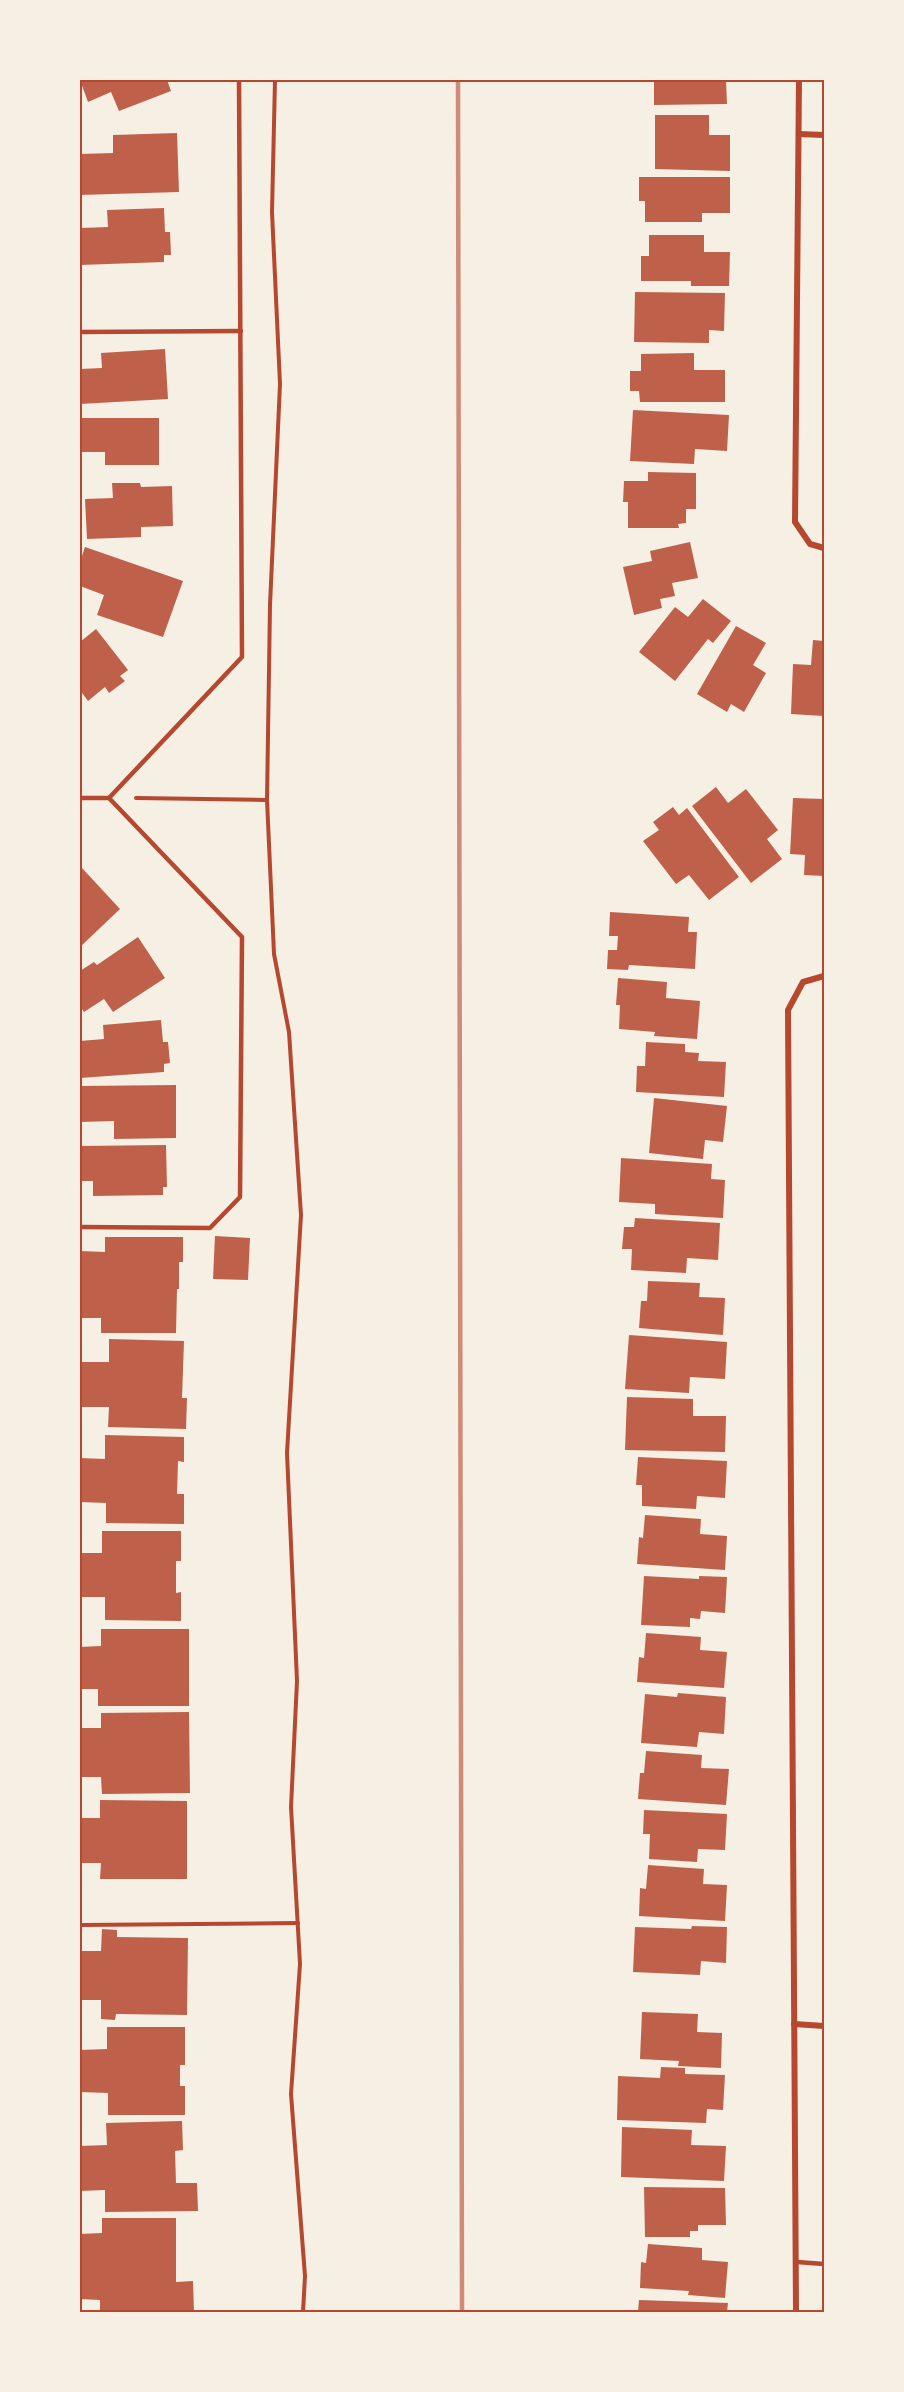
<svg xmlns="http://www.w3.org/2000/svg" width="904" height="2392" font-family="Raleway,sans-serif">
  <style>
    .building { fill: #bf614a }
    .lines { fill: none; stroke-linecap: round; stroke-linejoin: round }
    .path { stroke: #b5482f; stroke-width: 4 }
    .service { stroke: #b5482f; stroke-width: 4.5 }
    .minor { stroke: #b5482f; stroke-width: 6 }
    .rail { stroke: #cf8b77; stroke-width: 4.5 }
    .neatline { fill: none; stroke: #b5482f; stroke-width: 2 }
  </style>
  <rect width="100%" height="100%" fill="#f6efe4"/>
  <!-- building -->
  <g class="building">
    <path d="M80 80H167L171 91 119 111 111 92 88 102Z"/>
    <path d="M654 80H726L727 104 654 105Z"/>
    <path d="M655 115H709V135H730V171L655 169Z"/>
    <path d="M177 133 179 192 80 195V154L113 153V135Z"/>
    <path d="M639 177H730V213H702V222H645V201H639Z"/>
    <path d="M164 208 165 232H170L171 255H164V262L80 265V228L108 227 107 210Z"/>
    <path d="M649 235H704V252H730L729 286H691V281H641V256H649Z"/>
    <path d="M635 292 725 293 724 331 709 330V343L634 342Z"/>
    <path d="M165 349 168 399 80 404V369L102 368 101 353Z"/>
    <path d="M694 353V370H725V402H640L639 391H630V371H641V354Z"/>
    <path d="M633 410 729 415 727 451 695 449 694 464 630 461Z"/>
    <path d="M80 418H159V465H105V452H80Z"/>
    <path d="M648 472 696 473V509H686V523L678 524 679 528H628V502H623L624 481H648Z"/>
    <path d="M112 483H140L141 487 172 486 173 526 141 527V537L87 539 85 499 113 498Z"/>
    <path d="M690 542 698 578 672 583 675 596 660 599 662 608 634 615 623 567 652 561 650 551Z"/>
    <path d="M85 547 183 581 163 637 97 615 104 595 80 586V562Z"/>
    <path d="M703 599 731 621 713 643 708 639 675 681 639 652 675 607 688 617Z"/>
    <path d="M736 626 766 643 753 665 766 673 744 712 731 704 727 712 697 694Z"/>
    <path d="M96 629 128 670 120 676 125 681 109 693 105 687 88 701 80 690V642Z"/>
    <path d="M813 640 824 641V716L791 714 793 664 811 665Z"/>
    <path d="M716 787 728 803 746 789 778 830 767 839 782 859 751 883 692 806Z"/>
    <path d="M793 798 824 799V876L804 875 805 855 790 854Z"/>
    <path d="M673 807 679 815 687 808 739 877 709 900 689 875 676 884 643 841 659 830 653 822Z"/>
    <path d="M82 868 120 909 80 947V870Z"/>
    <path d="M610 912 689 917 688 932H697L695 969 629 965 628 970 607 969 608 950H617L618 936H609Z"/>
    <path d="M138 937 165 978 113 1012 104 999 84 1012 80 1006V971L94 962 97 965Z"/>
    <path d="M618 978 667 982 666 998 700 1001 697 1039 654 1036 655 1032 619 1029 620 1005H616Z"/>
    <path d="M161 1020 163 1042H168L170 1063 164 1064V1072L80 1078V1041L104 1039 103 1025Z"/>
    <path d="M646 1042 685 1044V1052L699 1053 698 1061 726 1062 724 1097 636 1092 637 1066H645Z"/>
    <path d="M176 1085V1138L114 1139V1121L80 1122V1086Z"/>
    <path d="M654 1098 727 1106 723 1142 705 1140 703 1159 649 1153Z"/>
    <path d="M166 1145 167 1187H163V1195L93 1196V1181H80V1146Z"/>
    <path d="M621 1158 712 1164 711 1179 725 1180 723 1218 655 1214V1204L619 1202Z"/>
    <path d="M635 1218 720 1223 718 1260 687 1258 686 1273 631 1270 632 1249H622L624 1227H634Z"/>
    <path d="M215 1236 250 1238 248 1280 213 1279Z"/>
    <path d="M105 1237H183V1262H179V1289H177L176 1333H101V1318H80V1251L105 1252Z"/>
    <path d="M648 1281 700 1283 699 1297 725 1298 723 1335 639 1328 641 1301H647Z"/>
    <path d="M629 1335 727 1342 725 1379 690 1377 689 1393 625 1389Z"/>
    <path d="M109 1339 184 1341 182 1398H187L186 1429 108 1427 109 1407H80V1362H109Z"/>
    <path d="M627 1397 693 1399V1416H726L725 1452 625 1450Z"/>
    <path d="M105 1435 184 1437V1462L178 1461 177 1494H184V1524L106 1523V1503L80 1502V1458L105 1459Z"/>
    <path d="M638 1457 727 1461 725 1498 697 1496 696 1509 642 1506V1485H636Z"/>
    <path d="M645 1515 701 1519 700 1534 727 1536 725 1570 637 1564 639 1537 643 1538Z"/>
    <path d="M102 1531H181V1561H176V1593L181 1592V1621L105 1620V1597H80V1553H102Z"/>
    <path d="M644 1576 699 1579V1576L727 1577 725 1613 701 1611 700 1619 690 1618V1627L641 1625Z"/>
    <path d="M101 1629H189V1706H98V1689H80V1647L101 1646Z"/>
    <path d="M646 1633 701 1637 700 1650 727 1652 724 1688 637 1682 639 1657 644 1658Z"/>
    <path d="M678 1693 726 1697 724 1734 699 1732 697 1747 641 1743 645 1694 677 1697Z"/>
    <path d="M189 1712 190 1793 102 1794 101 1777H80V1728H101V1713Z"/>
    <path d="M646 1751 702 1755 701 1768 729 1769 726 1805 638 1799 640 1773H644Z"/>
    <path d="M100 1800 187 1801V1879H100L101 1863H80V1818H100Z"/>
    <path d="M644 1810 727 1814 725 1850 698 1849 697 1862 649 1859 650 1834H643Z"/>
    <path d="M648 1865 704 1869 703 1884 727 1885 725 1921 639 1916 640 1888 646 1889Z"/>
    <path d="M692 1926 727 1927 726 1963 701 1961 700 1975 633 1972 635 1927 691 1929Z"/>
    <path d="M102 1929 117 1930V1937L188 1938 187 2015 116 2014 115 2020 101 2019V2000H80V1951H101Z"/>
    <path d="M642 2012 698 2014 697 2032 722 2033 721 2068 678 2066 679 2061 640 2059Z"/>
    <path d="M107 2027H185V2065H180V2086H185V2115H108V2093L80 2092V2050L107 2049Z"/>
    <path d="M661 2067 685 2068V2074L725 2075 723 2110 707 2109 706 2123 617 2120 618 2076 660 2078Z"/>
    <path d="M182 2121 183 2150 175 2151 176 2183H197L198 2211 105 2212V2190L80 2191V2146L107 2145 106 2123Z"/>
    <path d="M622 2127 692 2130 691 2145 726 2146 724 2181 621 2177Z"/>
    <path d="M644 2187 725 2188 726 2225H698V2231H690V2237H645Z"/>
    <path d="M102 2218H176V2282L193 2281 194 2312H100V2300L80 2299V2234L102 2233Z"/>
    <path d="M648 2244 702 2248V2260L728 2262 725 2298 688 2295 689 2291 640 2288 641 2262 646 2263Z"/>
    <path d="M639 2300 728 2303 727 2312H638Z"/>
  </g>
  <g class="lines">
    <!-- path -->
    <g class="path">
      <path d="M275 80 272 212 280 384 270 605 267 800 274 954 289 1032 301 1215 287 1453 297 1681 291 1807 300 1964 291 2094 305 2276 303 2312"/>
      <path d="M136 798 267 800"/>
      <path d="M80 1925 298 1923"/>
    </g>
    <!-- service -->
    <g class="service">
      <path d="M80 332 241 331"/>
      <path d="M80 798H109L242 657 239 80"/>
      <path d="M80 1227 210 1228 240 1197 242 937 109 798"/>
      <path d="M797 2262 824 2264"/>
    </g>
    <!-- minor -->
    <g class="minor">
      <path d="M799 80 795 522 810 544 824 548"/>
      <path d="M799 134 824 135"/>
      <path d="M794 2024 824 2026"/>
      <path d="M796 2312 788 1010 803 982 824 976"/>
    </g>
    <!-- rail -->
    <path class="rail" d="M458 80 462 2312"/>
  </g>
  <!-- border -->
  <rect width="904" height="2392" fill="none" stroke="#f6efe4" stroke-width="162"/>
  <rect x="81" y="81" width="742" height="2230" class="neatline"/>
</svg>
